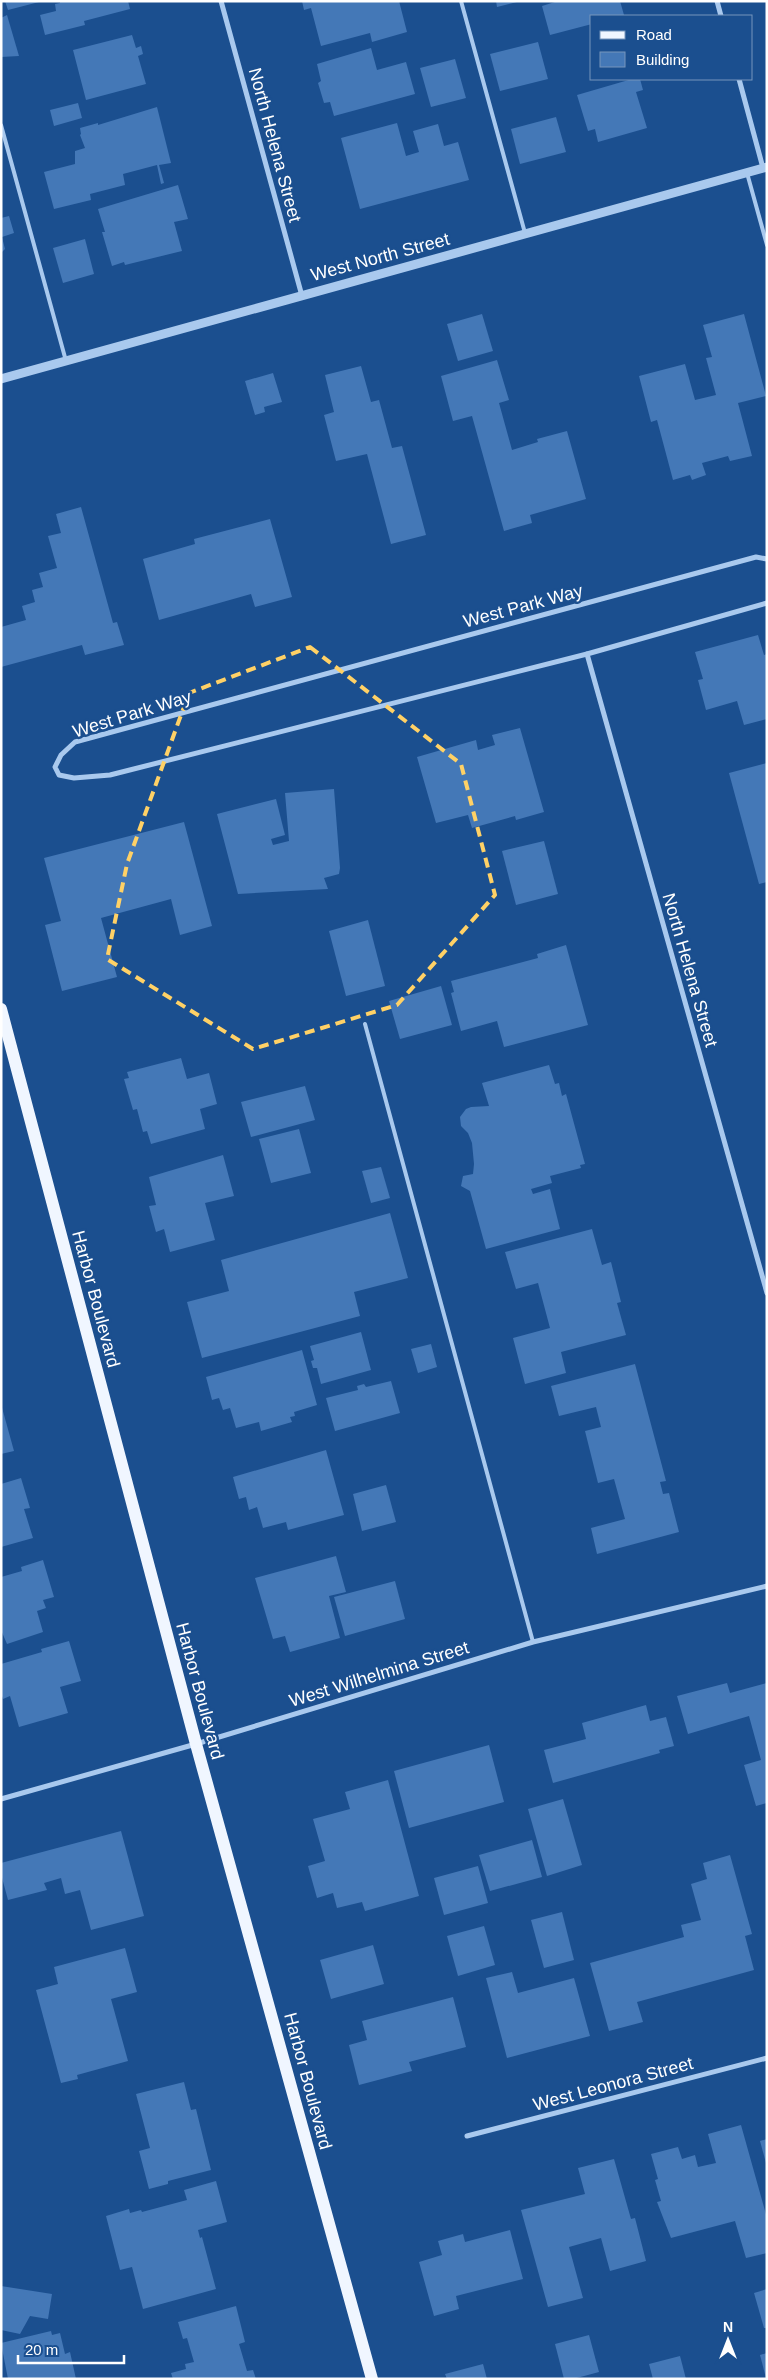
<svg xmlns="http://www.w3.org/2000/svg" width="768" height="2380" font-family="Arial,sans-serif">
  <style>
    .building { fill: #4478b7 }
    .lines { fill: none; stroke-linecap: round; stroke-linejoin: round }
    .service { stroke: #a9c9ee; stroke-width: 4 }
    .minor { stroke: #a9c9ee; stroke-width: 5 }
    .tertiary { stroke: #a9c9ee; stroke-width: 9 }
    .primary { stroke: #f0f6ff; stroke-width: 12 }
    .marked { fill: none; stroke: #ffd166; stroke-width: 4; stroke-dasharray: 10 6; stroke-linejoin: round }
    .labels { text-anchor: middle; dominant-baseline: central; stroke-width: 5; stroke-linejoin: round; paint-order: stroke }
    .street-label { font-size: 18px; fill: #fff; stroke: #1b4f8f }
  </style>
  <rect width="100%" height="100%" fill="#1b4f8f"/>
  <!-- building -->
  <g class="building">
    <path d="M5 1H39V2L8 10Z"/>
    <path d="M60 1H128L130 9 84 21 85 25 45 35 40 15 56 11 55 4 60 3Z"/>
    <path d="M302 1H399L407 32 372 42 370 33 321 46 311 8 304 10Z"/>
    <path d="M496 1H517V2L497 7Z"/>
    <path d="M558 1H620L624 15 592 16V24L550 35 542 6Z"/>
    <path d="M7 15 19 56 1 57V18Z"/>
    <path d="M132 35 136 48 141 46 143 54 138 56 146 84 86 100 73 50Z"/>
    <path d="M538 42 548 79 500 91 490 54Z"/>
    <path d="M371 48 377 70 406 62 415 94 334 116 330 102 324 103 318 83 321 81 317 64Z"/>
    <path d="M455 59 466 98 431 107 420 68Z"/>
    <path d="M632 79H640L643 90 636 92 647 128 598 142 595 129 588 131 577 95Z"/>
    <path d="M78 103 82 118 54 126 50 110Z"/>
    <path d="M157 107 171 163 159 165 164 183 161 184 157 165 123 174 125 185 90 194 91 200 54 209 44 172 75 164V151L85 148 80 135 81 134 80 128 98 123V125Z"/>
    <path d="M556 117 566 152 520 164 511 129Z"/>
    <path d="M397 123 406 156 419 152 413 131 438 124 444 146 458 142 469 180 360 209 341 138Z"/>
    <path d="M178 185 188 219 174 222 182 251 125 265 124 262 112 266 102 232H105L98 209Z"/>
    <path d="M9 216 14 233 2 237 5 249 1 253V218Z"/>
    <path d="M85 239 94 274 63 283 53 248Z"/>
    <path d="M482 314 493 351 458 361 447 324Z"/>
    <path d="M744 314 766 396 738 403 752 456 730 461 728 456 702 463 706 475 692 480 690 475 673 480 657 420 651 422 639 376 685 364 695 400 716 395 706 358 712 357 703 325Z"/>
    <path d="M497 360 509 400 499 403 512 450 538 442 537 439 567 431 586 499 530 515 532 523 504 531 472 416 453 421 441 376Z"/>
    <path d="M361 366 371 402 379 400 392 448 402 446 426 535 391 544 367 454 336 461 324 415 334 412 325 375Z"/>
    <path d="M273 373 282 402 264 407 265 412 255 415 245 381Z"/>
    <path d="M81 507 113 623 117 622 124 645 85 655 82 645 1 667V627L26 620 22 606 35 602 32 590 43 587 39 573 57 568 48 536 61 533 56 514Z"/>
    <path d="M270 519 292 597 255 607 251 594 159 620 143 559 195 544 194 539Z"/>
    <path d="M758 635 764 655 767 654V719L744 725 737 701 706 710 698 680 703 679 695 652Z"/>
    <path d="M520 728 544 812 516 820 515 816 472 828 468 815 436 823 417 757 476 740 478 750 495 745 492 735Z"/>
    <path d="M767 763V882L759 884 729 773Z"/>
    <path d="M334 789 340 868 339 874 324 878 328 889 238 894 217 814 276 799 285 835 271 839 273 845 289 841 285 793Z"/>
    <path d="M184 822 212 926 180 935 171 899 101 918 117 977 62 991 45 925 61 921 44 858Z"/>
    <path d="M544 841 558 894 516 905 502 851Z"/>
    <path d="M368 920 385 986 346 996 329 931Z"/>
    <path d="M566 945 588 1025 504 1047 497 1021 461 1031 451 993 454 992 451 981 538 958 537 954Z"/>
    <path d="M441 986 452 1025 400 1039 389 1001Z"/>
    <path d="M181 1058 187 1079 209 1073 217 1104 200 1109 205 1129 151 1144 147 1131 143 1132 137 1109 133 1110 124 1079 129 1078 127 1072Z"/>
    <path d="M549 1065 555 1084 559 1083 562 1096 566 1094 585 1164 580 1165 581 1168 550 1176 552 1183 531 1189 533 1194 550 1189 560 1229 486 1249 470 1191 461 1186 463 1176 473 1174 474 1164 472 1143 468 1133 461 1126 460 1117 466 1109 471 1107 489 1106 482 1083Z"/>
    <path d="M305 1086 315 1120 251 1137 241 1102Z"/>
    <path d="M299 1129 311 1173 271 1183 259 1139Z"/>
    <path d="M223 1155 234 1196 205 1203 215 1240 170 1252 164 1229 156 1232 149 1206 156 1205 149 1177Z"/>
    <path d="M381 1167 390 1198 371 1203 362 1171Z"/>
    <path d="M390 1213 408 1278 354 1292 360 1316 202 1358 187 1302 229 1291 221 1260Z"/>
    <path d="M592 1229 602 1265 611 1262 621 1302 617 1303 626 1335 561 1352 566 1373 525 1384 513 1338 550 1328 538 1283 516 1289 505 1252Z"/>
    <path d="M361 1332 371 1370 321 1384 317 1368H313L311 1361 314 1360 310 1346Z"/>
    <path d="M431 1344 437 1367 418 1373 411 1349Z"/>
    <path d="M302 1350 317 1405 294 1412 295 1416 290 1417 292 1422 261 1431 259 1422 236 1428 230 1408 223 1410 219 1398 212 1400 206 1377Z"/>
    <path d="M635 1364 666 1481 660 1482 663 1494 669 1493 679 1532 597 1554 591 1528 625 1519 614 1479 598 1483 585 1431 601 1427 596 1407 559 1416 551 1386Z"/>
    <path d="M391 1381 400 1413 335 1431 326 1398 358 1390 357 1386 364 1384 366 1387Z"/>
    <path d="M1 1404 14 1451 1 1454Z"/>
    <path d="M326 1450 344 1515 288 1530 286 1522 263 1528 257 1507 249 1510 246 1497 239 1499 233 1477Z"/>
    <path d="M21 1478 30 1508 24 1509 33 1538 1 1547V1484Z"/>
    <path d="M386 1485 396 1522 362 1531 353 1494Z"/>
    <path d="M336 1556 346 1592 329 1596 340 1638 290 1652 285 1636 273 1639 255 1578Z"/>
    <path d="M43 1560 54 1597 43 1600 46 1608 37 1611 43 1632 7 1644 1 1630V1577L22 1571 21 1567Z"/>
    <path d="M395 1581 405 1619 345 1636 334 1597Z"/>
    <path d="M69 1641 81 1681 60 1687 68 1713 19 1727 10 1696 3 1699 1 1693V1664L42 1652 41 1649Z"/>
    <path d="M727 1683 730 1693 767 1683V1803L756 1806 744 1765 761 1760 749 1716 688 1734 677 1696Z"/>
    <path d="M646 1705 650 1721 666 1717 674 1746 659 1750 660 1753 553 1783 544 1750 586 1739 582 1723Z"/>
    <path d="M489 1745 504 1802 409 1828 394 1771Z"/>
    <path d="M388 1780 419 1896 365 1911 362 1902 337 1908 333 1893 317 1898 308 1866 325 1861 313 1819 350 1809 345 1792Z"/>
    <path d="M563 1799 582 1865 547 1876 528 1809Z"/>
    <path d="M121 1831 144 1916 91 1930 80 1890 65 1894 61 1878 44 1883 47 1890 8 1900 1 1874V1863Z"/>
    <path d="M532 1840 542 1877 490 1891 479 1855Z"/>
    <path d="M730 1855 752 1934 745 1936 754 1970 637 2002 643 2022 609 2031 590 1963 684 1937 681 1925 701 1920 691 1884 707 1879 703 1863Z"/>
    <path d="M478 1866 488 1903 444 1915 434 1878Z"/>
    <path d="M562 1912 574 1960 544 1968 531 1920Z"/>
    <path d="M484 1926 495 1965 458 1976 447 1936Z"/>
    <path d="M373 1945 384 1984 331 1999 320 1960Z"/>
    <path d="M125 1948 137 1992 111 1999 128 2061 77 2075 78 2079 61 2083 36 1990 58 1984 54 1967Z"/>
    <path d="M512 1972 518 1993 574 1978 590 2036 507 2058 486 1978Z"/>
    <path d="M453 1997 466 2047 409 2062 412 2071 359 2085 349 2045 367 2040 362 2021Z"/>
    <path d="M184 2082 191 2110 196 2109 211 2170 168 2181V2184L149 2189 139 2151 150 2148 136 2094Z"/>
    <path d="M741 2125 767 2218V2253L746 2258 735 2221 671 2238 657 2202 661 2201 655 2180 658 2179 651 2154 678 2147 682 2159 695 2155 698 2167 716 2163 708 2134Z"/>
    <path d="M767 2139V2163H766L760 2141Z"/>
    <path d="M614 2159 631 2219 635 2218 646 2261 610 2271 601 2238 569 2247 583 2298 548 2307 521 2210 585 2194 578 2168Z"/>
    <path d="M216 2181 227 2222 198 2230 200 2238 202 2237 216 2289 143 2309 132 2267 120 2270 106 2216 129 2209 130 2213 141 2210 142 2212 187 2200 184 2190Z"/>
    <path d="M510 2230 523 2279 456 2296 459 2309 434 2316 419 2262 442 2255 438 2241 463 2234 465 2242Z"/>
    <path d="M1 2286 52 2294 48 2319 30 2316 20 2334 1 2330Z"/>
    <path d="M767 2289V2328H764L754 2293Z"/>
    <path d="M236 2306 245 2342 239 2344 247 2371 253 2370 256 2379H173L171 2373 186 2369 185 2364 194 2362 187 2338 183 2339 178 2322Z"/>
    <path d="M51 2331 52 2335 60 2333 65 2354 70 2352 76 2379H8L1 2343Z"/>
    <path d="M589 2335 599 2372 573 2379H564L555 2344Z"/>
    <path d="M767 2353V2378H766L760 2355Z"/>
    <path d="M680 2356 686 2379H653L649 2364Z"/>
    <path d="M483 2364 487 2379H447L445 2374Z"/>
  </g>
  <g class="lines">
    <!-- service -->
    <g class="service">
      <path d="M461 1 525 233"/>
      <path d="M1 125 66 361"/>
      <path d="M747 173 767 245"/>
      <path d="M365 1024 533 1642"/>
    </g>
    <!-- minor -->
    <g class="minor">
      <path d="M221 1 302 296"/>
      <path d="M717 1 721 16"/>
      <path d="M739 79 763 168"/>
      <path d="M767 559 756 557 75 742 61 755 55 767 59 775 74 778 110 775 587 654 767 603"/>
      <path d="M587 654 767 1293"/>
      <path d="M1 1799 196 1744 533 1642 767 1586"/>
      <path d="M467 2136 767 2058"/>
    </g>
    <!-- tertiary -->
    <path class="tertiary" d="M1 379 767 167"/>
    <!-- primary -->
    <path class="primary" d="M1 1009 196 1744 372 2379"/>
  </g>
  <!-- marked area -->
  <path class="marked" d="M310 647 461 764 495 895 397 1005 253 1049 107 959 127 864 189 693Z"/>
  <g class="labels">
    <!-- street labels -->
    <g class="street-label">
      <text transform="translate(275 145) rotate(75)">North Helena Street</text>
      <text transform="translate(380 257) rotate(-15)">West North Street</text>
      <text transform="translate(523 606) rotate(-15)">West Park Way</text>
      <text transform="translate(132 714) rotate(-17)">West Park Way</text>
      <text transform="translate(690 970) rotate(74)">North Helena Street</text>
      <text transform="translate(96 1299) rotate(75)">Harbor Boulevard</text>
      <text transform="translate(379 1674) rotate(-17)">West Wilhelmina Street</text>
      <text transform="translate(200 1691) rotate(75)">Harbor Boulevard</text>
      <text transform="translate(308 2081) rotate(75)">Harbor Boulevard</text>
      <text transform="translate(613 2084) rotate(-15)">West Leonora Street</text>
    </g>
  </g>
  <!-- border -->
  <rect width="768" height="2380" fill="none" stroke="#ffffff" stroke-width="5"/>
  <!-- legend -->
  <rect x="590" y="15" width="162" height="65" fill="#1b4f8f" stroke="#7695bc"/>
  <rect x="600" y="31" width="25" height="8" fill="#f0f6ff" stroke="#7695bc"/>
  <text x="636" y="40" font-size="15" fill="#ffffff">Road</text>
  <rect x="600" y="52" width="25" height="15" fill="#4478b7" stroke="#7695bc"/>
  <text x="636" y="65" font-size="15" fill="#ffffff">Building</text>
  <!-- north arrow -->
  <g transform="translate(728 2340)" stroke="#1b4f8f" stroke-width="4" paint-order="stroke">
  <path d="M0-4L9 19L0 12L-9 19Z" fill="#ffffff"/>
  <text y="-8" font-size="14" font-weight="bold" text-anchor="middle" fill="#ffffff">N</text>
  </g>
  <!-- scale -->
  <path d="M18 2355v8h106v-8" fill="none" stroke="#ffffff" stroke-width="2.5"/>
  <text x="25" y="2355" font-size="15" fill="#ffffff" stroke="#1b4f8f" stroke-width="4" paint-order="stroke">20 m</text>
</svg>
